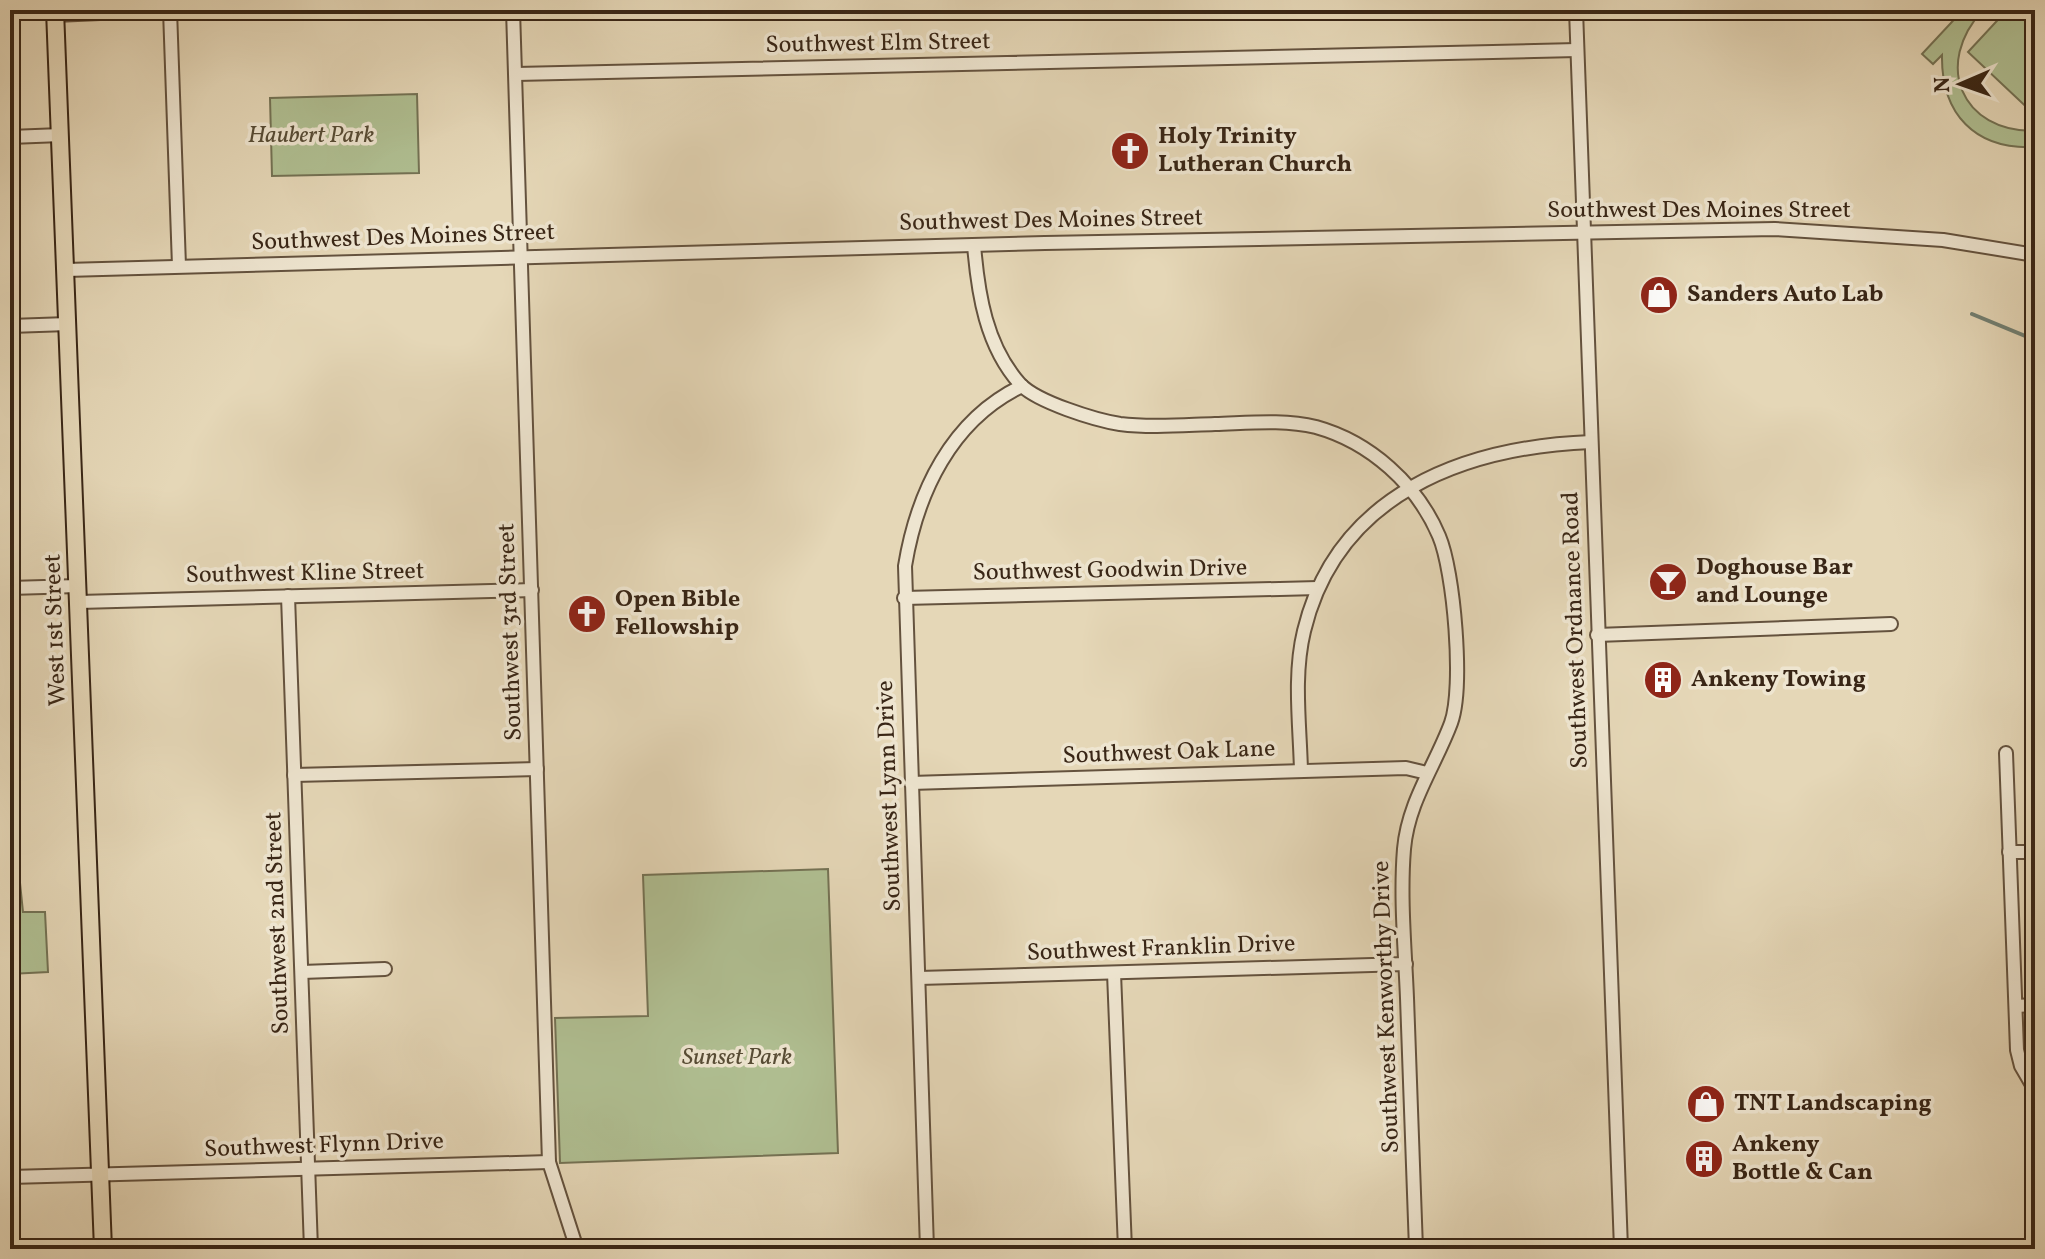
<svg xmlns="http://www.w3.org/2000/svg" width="2045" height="1259" font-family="Vollkorn,serif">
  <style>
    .green { fill: #b0bf92; stroke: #747254; stroke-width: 2 }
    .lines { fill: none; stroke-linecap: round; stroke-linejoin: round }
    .stream { stroke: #717f72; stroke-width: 4 }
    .minor-casing { stroke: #64523e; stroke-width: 16 }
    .major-casing { stroke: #392616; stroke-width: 20 }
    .minor { stroke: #eee5d0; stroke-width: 12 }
    .major { stroke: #e5d7b7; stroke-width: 16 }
    .labels { text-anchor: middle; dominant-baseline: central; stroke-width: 7; stroke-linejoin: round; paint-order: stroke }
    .street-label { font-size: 24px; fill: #392616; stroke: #eee5d0 }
    .park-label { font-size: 24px; font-style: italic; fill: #574c35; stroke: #eee5d0 }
    .poi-label { font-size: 24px; font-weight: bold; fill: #392616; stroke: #eee5d0; text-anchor: start }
  </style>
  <rect width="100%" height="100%" fill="#e5d7b7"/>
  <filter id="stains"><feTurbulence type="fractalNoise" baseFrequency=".0025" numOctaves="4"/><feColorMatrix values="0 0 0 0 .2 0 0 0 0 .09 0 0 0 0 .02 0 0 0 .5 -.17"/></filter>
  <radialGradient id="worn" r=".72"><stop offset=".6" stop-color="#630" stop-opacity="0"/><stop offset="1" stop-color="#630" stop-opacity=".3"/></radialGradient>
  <!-- green -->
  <g class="green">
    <path d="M1963 10H1983C1933 64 1961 132 2035 131V147C1975 150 1941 114 1942 55L1933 64 1922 54Z"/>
    <path d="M2007 10H2035V115L1968 52Z"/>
    <path d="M417 94 419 173 272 176 270 98Z"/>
    <path d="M828 869 838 1153 560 1163 555 1018 648 1016 643 875Z"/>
    <path d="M19 873 23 912H45L48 972 10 974V874Z"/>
  </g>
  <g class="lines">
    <!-- stream -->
    <path class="stream" d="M1972 314 2035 340"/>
    <!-- minor casing -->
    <g class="minor-casing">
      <g id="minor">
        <path d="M170 10 179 266"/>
        <path d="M513 10 549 1162 577 1249"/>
        <path d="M1576 10 1621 1249"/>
        <path d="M55 15 168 10"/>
        <path d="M516 74 1577 50"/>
        <path d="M10 137 61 135"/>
        <path d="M974 245C978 294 986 346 1020 384 1037 402 1095 420 1120 424 1151 428 1184 425 1215 424 1248 423 1284 419 1316 427 1370 442 1417 484 1439 536 1454 571 1464 687 1451 723 1435 766 1408 802 1404 849 1400 898 1405 949 1407 998 1410 1082 1413 1165 1416 1249"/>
        <path d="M66 270 1045 243 1775 229 1943 240 2035 255"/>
        <path d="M10 326 68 324"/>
        <path d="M10 588 78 586"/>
        <path d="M288 596 311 1249"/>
        <path d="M904 598 1318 588"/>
        <path d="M79 602 532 590"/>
        <path d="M1597 635 1891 624"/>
        <path d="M2006 753 2017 1050 2021 1066 2035 1090"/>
        <path d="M1301 771C1300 726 1293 676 1304 631 1337 494 1464 447 1591 442"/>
        <path d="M294 775 537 769"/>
        <path d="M911 783 1406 768 1427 773"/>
        <path d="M2009 852H2035"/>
        <path d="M302 972 385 969"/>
        <path d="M1114 973 1125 1249"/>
        <path d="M919 978 1406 964"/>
        <path d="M2016 1006 2035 1005"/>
        <path d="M10 1177 549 1162"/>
        <path d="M927 1249 905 566C917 493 951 420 1022 386"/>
      </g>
    </g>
    <!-- major casing -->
    <g class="major-casing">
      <path id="major" d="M55 10 103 1249"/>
    </g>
    <!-- minor -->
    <use href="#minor" class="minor"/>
    <!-- major -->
    <use href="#major" class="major"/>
  </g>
  <!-- icons -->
  <defs>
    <g id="church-disc" transform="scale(2)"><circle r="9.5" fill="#8f2418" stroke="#eee5d0"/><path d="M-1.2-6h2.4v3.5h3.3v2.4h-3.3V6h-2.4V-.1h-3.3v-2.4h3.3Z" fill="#fff"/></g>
    <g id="shop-disc" transform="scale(2)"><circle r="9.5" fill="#8f2418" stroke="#eee5d0"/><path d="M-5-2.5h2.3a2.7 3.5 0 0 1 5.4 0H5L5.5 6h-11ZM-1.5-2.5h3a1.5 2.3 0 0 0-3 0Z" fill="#fff"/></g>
    <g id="bar-disc" transform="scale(2)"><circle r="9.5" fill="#8f2418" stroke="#eee5d0"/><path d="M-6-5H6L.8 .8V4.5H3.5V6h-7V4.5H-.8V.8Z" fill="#fff"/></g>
    <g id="building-disc" transform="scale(2)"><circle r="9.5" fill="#8f2418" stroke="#eee5d0"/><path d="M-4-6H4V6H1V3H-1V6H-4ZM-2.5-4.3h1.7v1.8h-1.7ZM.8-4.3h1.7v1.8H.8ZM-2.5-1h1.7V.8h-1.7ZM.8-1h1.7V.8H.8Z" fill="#fff"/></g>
  </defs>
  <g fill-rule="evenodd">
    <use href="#church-disc" x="1130" y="151"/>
    <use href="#shop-disc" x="1659" y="295"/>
    <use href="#bar-disc" x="1668" y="582"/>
    <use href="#church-disc" x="587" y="614"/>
    <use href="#building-disc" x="1663" y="680"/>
    <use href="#shop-disc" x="1706" y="1104"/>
    <use href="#building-disc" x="1704" y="1159"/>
  </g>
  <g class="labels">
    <!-- street labels -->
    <g class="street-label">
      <text transform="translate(878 44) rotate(-1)">Southwest Elm Street</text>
      <text x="1699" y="211">Southwest Des Moines Street</text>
      <text transform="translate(1051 221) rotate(-1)">Southwest Des Moines Street</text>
      <text transform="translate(403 238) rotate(-2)">Southwest Des Moines Street</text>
      <text transform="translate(1110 571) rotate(-1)">Southwest Goodwin Drive</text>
      <text transform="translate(305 574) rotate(-1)">Southwest Kline Street</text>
      <text transform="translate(56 630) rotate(-92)">West 1st Street</text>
      <text transform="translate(1576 630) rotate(-92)">Southwest Ordnance Road</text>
      <text transform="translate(511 632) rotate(-92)">Southwest 3rd Street</text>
      <text transform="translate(1169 753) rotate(-2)">Southwest Oak Lane</text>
      <text transform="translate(890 796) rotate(-92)">Southwest Lynn Drive</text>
      <text transform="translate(278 923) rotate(-92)">Southwest 2nd Street</text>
      <text transform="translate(1161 949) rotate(-2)">Southwest Franklin Drive</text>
      <text transform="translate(1387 1007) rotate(-92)">Southwest Kenworthy Drive</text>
      <text transform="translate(324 1146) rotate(-2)">Southwest Flynn Drive</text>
    </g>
    <!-- park labels -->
    <g class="park-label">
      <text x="311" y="136">Haubert Park</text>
      <text x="737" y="1058">Sunset Park</text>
    </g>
    <!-- poi labels -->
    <g class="poi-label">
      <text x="1158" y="137">Holy Trinity<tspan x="1158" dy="28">Lutheran Church</tspan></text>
      <text x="1687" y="295">Sanders Auto Lab</text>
      <text x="1696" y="568">Doghouse Bar<tspan x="1696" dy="28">and Lounge</tspan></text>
      <text x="615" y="600">Open Bible<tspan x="615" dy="28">Fellowship</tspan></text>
      <text x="1691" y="680">Ankeny Towing</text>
      <text x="1734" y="1104">TNT Landscaping</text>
      <text x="1732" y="1145">Ankeny<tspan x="1732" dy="28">Bottle &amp; Can</tspan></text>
    </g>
  </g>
  <!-- margin -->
  <rect width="2045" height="1259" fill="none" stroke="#e5d7b7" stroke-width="40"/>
  <rect x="12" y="12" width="2021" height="1235" fill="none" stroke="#392616" stroke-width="4"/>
  <rect x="20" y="20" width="2005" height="1219" fill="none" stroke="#392616" stroke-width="2"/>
  <!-- north arrow -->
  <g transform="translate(1961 84) rotate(268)" stroke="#eee5d0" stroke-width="6" paint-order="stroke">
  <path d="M0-6L14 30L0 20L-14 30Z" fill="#392616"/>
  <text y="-12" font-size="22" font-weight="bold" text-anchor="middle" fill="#392616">N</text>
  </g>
  <rect width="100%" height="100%" filter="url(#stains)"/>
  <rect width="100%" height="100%" fill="url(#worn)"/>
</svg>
